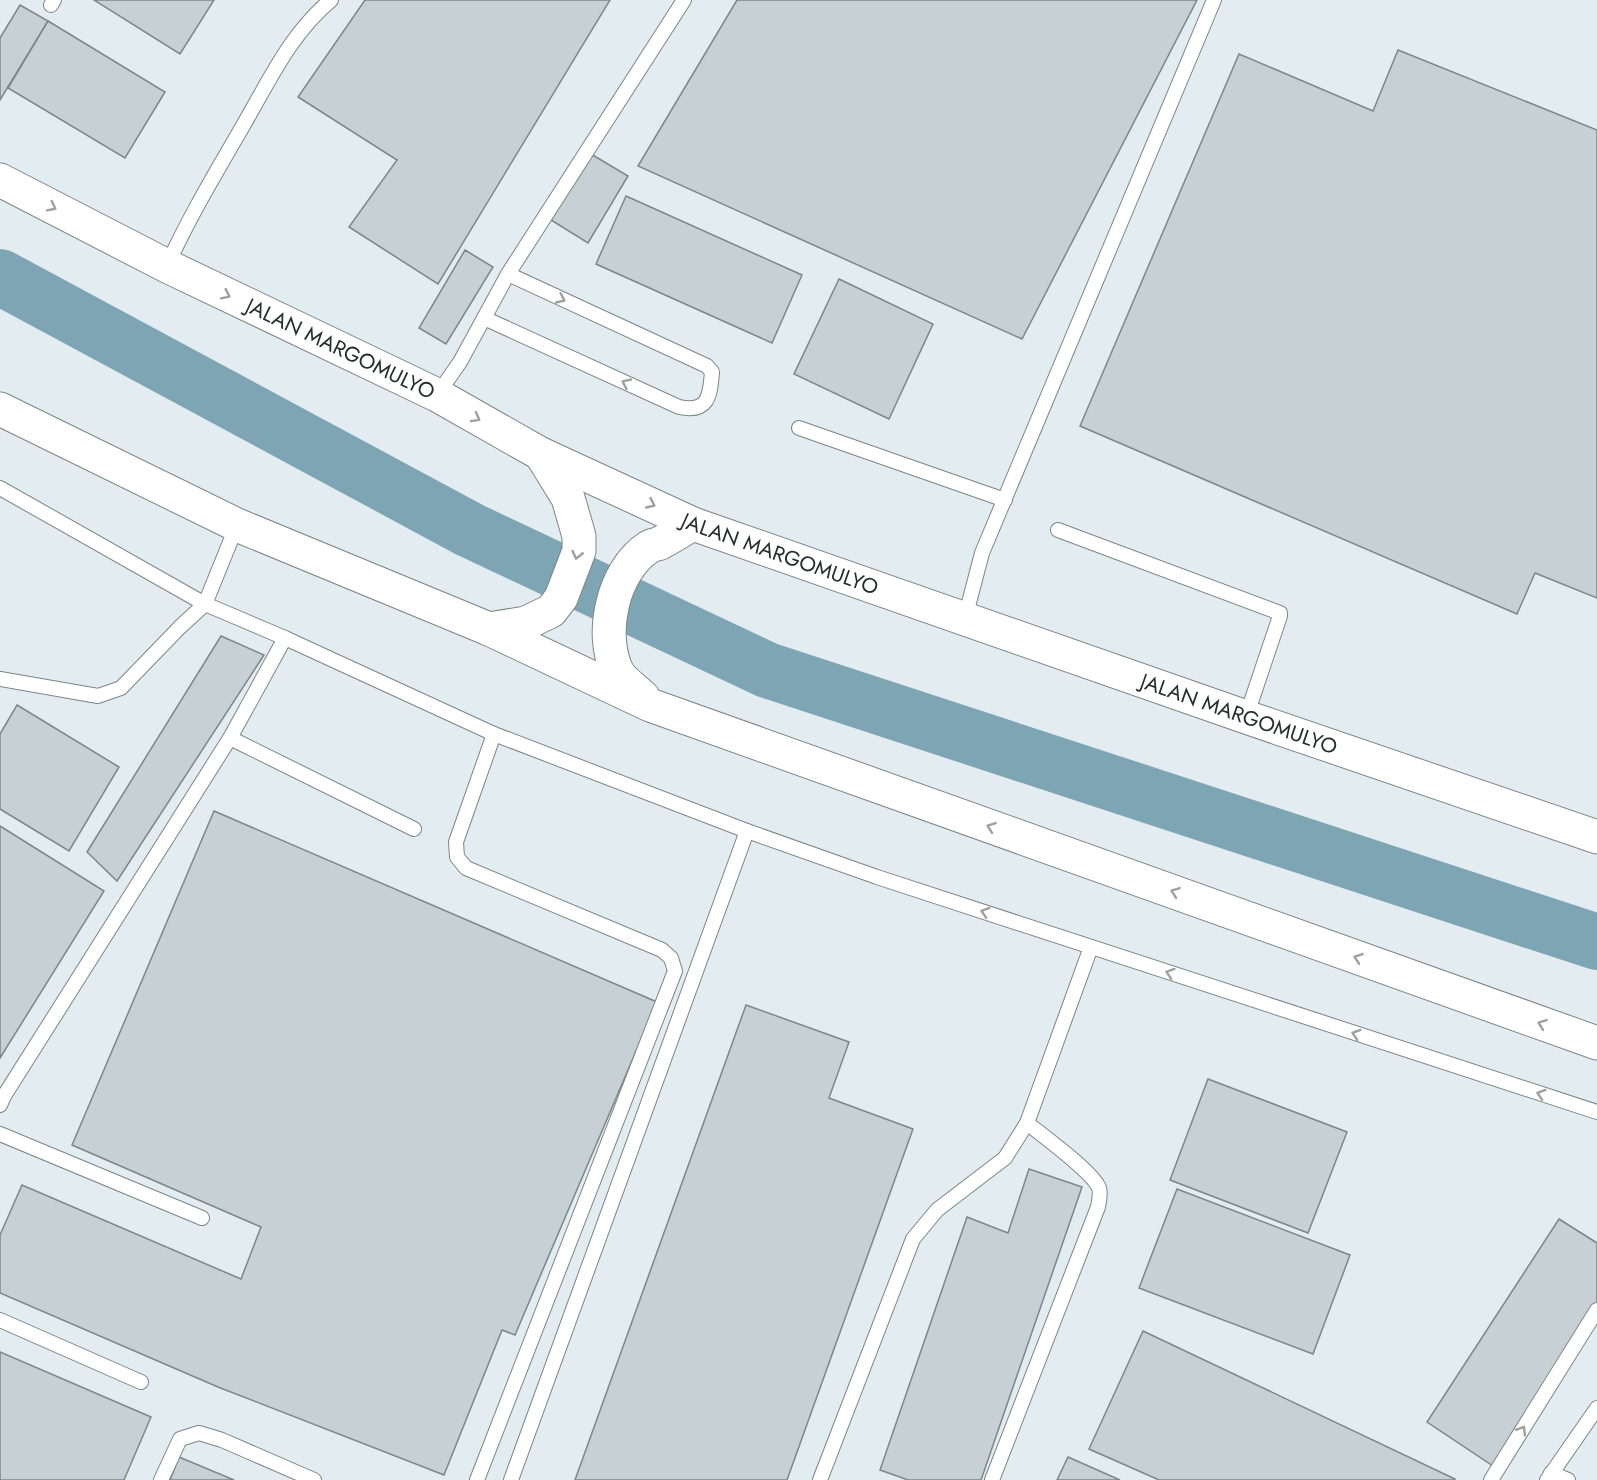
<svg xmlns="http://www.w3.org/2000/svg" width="1597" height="1480" font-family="Jost,sans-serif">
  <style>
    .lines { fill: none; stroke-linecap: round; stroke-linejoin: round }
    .river { stroke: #7da5b4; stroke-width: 56 }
    .building { fill: #c7d0d4; stroke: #7d868a; stroke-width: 1.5 }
    .lane-casing { stroke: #7c8588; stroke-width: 16 }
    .secondary-casing { stroke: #7c8588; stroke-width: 35 }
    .lane { stroke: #fff; stroke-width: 14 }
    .secondary { stroke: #fff; stroke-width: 33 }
    .oneway { stroke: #9ea0a0 }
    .labels { text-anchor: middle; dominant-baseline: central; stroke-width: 6; stroke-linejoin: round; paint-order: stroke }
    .street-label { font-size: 21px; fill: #282c2d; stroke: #e3ecf0 }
  </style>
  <rect width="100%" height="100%" fill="#e3ecf0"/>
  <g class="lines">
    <!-- river -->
    <path class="river" d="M0 277 470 530 767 670 1597 942"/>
  </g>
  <!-- building -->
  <g class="building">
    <path d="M94 0H214L180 54Z"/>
    <path d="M365 0H610L438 284 349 227 397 160 298 97Z"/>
    <path d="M737 0H1197L1022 339 638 166Z"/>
    <path d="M20 5 48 21 0 100V38Z"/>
    <path d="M48 21 165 92 125 158 8 88Z"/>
    <path d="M1398 50 1597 130V598L1535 573 1517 614 1080 426 1239 54 1373 111Z"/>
    <path d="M591 154 628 176 588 243 551 220Z"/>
    <path d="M626 196 802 275 772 343 596 264Z"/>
    <path d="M465 250 493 267 446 344 419 328Z"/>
    <path d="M839 279 933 324 889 419 794 374Z"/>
    <path d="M221 636 264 655 117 881 87 852Z"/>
    <path d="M17 705 119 767 69 851 0 809V734Z"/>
    <path d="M214 811 657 1002 515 1335 502 1330 444 1475 218 1387 0 1293V1235L22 1185 241 1279 261 1227 72 1145Z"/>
    <path d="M0 826 104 891 0 1058Z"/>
    <path d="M746 1005 849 1042 829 1098 913 1129 787 1480H575Z"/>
    <path d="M1208 1079 1347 1132 1308 1233 1170 1180Z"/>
    <path d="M1029 1169 1082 1187 981 1480H908L880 1470 967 1217 1008 1233Z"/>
    <path d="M1177 1189 1350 1255 1313 1354 1139 1288Z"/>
    <path d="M1559 1219 1597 1243V1305L1493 1466 1427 1422Z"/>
    <path d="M1143 1331 1455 1479 1454 1480H1159L1089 1449Z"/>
    <path d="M0 1352 151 1417 124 1480H0Z"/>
    <path d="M179 1457 234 1480H170Z"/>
    <path d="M1068 1457 1120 1480H1057Z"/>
  </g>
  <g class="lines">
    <!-- lane casing -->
    <g class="lane-casing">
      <g id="lane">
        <path d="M51 5 54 0"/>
        <path d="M167 266C189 217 217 171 244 124 269 81 291 33 331 0"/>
        <path d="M484 318 679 407C708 413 710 397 712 372L707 366 508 274"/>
        <path d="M437 395 460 362 508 274 684 0"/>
        <path d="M799 428 1005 500"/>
        <path d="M0 488 205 604 285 638 494 734 747 831 877 877 1597 1112"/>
        <path d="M1058 530 1280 613V616L1246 717"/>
        <path d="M965 618 982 553 1214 0"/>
        <path d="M0 679 98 696 121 688 180 627 205 604 237 525"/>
        <path d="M230 738 414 829"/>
        <path d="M0 1105 4 1096 230 738 285 638"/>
        <path d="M0 1134 202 1218"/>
        <path d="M0 1320 141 1382"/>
        <path d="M1551 1473 1568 1480"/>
        <path d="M161 1480 180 1439 199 1433 222 1440 314 1480"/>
        <path d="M477 1480 675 971 671 958 662 950 466 868 457 857 456 842 494 734"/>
        <path d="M511 1480 747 831"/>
        <path d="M820 1480 913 1239 937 1210 1005 1158 1027 1123 1091 947"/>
        <path d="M992 1480 1098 1207C1099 1201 1101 1194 1099 1188 1093 1172 1042 1135 1027 1123"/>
        <path d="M1491 1480 1597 1310"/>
        <path d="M1547 1480 1597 1408"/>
      </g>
    </g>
    <!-- secondary casing -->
    <g class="secondary-casing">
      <g id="secondary">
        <path id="s1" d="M0 180 167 266 437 395 541 454 693 524 1246 717 1597 837"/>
        <path d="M0 409 237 525 489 629 650 705 1597 1043"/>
        <path d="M489 629 526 623 551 611 561 598 579 551V536L568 498 541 454"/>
        <path d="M643 697C635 689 622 681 617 671 599 633 613 570 649 547 653 544 658 545 662 542 672 537 682 530 693 524"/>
      </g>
    </g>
    <!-- lane -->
    <use href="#lane" class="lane"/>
    <!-- secondary -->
    <use href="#secondary" class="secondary"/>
  </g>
  <!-- one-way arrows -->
  <defs><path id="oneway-chevron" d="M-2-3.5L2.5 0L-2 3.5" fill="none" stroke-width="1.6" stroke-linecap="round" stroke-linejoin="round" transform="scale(1.5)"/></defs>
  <g class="oneway">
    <use href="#oneway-chevron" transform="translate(52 207) rotate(27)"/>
    <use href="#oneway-chevron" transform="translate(226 295) rotate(26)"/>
    <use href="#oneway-chevron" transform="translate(561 299) rotate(25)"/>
    <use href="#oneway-chevron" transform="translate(626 383) rotate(-155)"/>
    <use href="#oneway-chevron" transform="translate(476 418) rotate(29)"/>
    <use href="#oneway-chevron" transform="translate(651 504) rotate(25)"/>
    <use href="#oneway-chevron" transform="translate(577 555) rotate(103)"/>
    <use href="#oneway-chevron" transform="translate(991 827) rotate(-160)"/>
    <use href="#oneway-chevron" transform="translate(1175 892) rotate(-160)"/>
    <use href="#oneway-chevron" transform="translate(985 912) rotate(-162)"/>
    <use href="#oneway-chevron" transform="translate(1358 958) rotate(-160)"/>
    <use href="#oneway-chevron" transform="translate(1170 973) rotate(-162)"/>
    <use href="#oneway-chevron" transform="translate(1542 1024) rotate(-160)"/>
    <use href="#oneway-chevron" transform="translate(1356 1034) rotate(-162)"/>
    <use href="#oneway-chevron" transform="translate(1541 1094) rotate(-162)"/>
    <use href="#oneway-chevron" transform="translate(1522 1430) rotate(-58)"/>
  </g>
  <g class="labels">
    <!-- street labels -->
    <g class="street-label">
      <text stroke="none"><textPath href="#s1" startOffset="380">JALAN MARGOMULYO</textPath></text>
      <text stroke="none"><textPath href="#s1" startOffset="866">JALAN MARGOMULYO</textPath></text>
      <text stroke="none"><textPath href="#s1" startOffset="1352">JALAN MARGOMULYO</textPath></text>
    </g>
  </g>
</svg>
